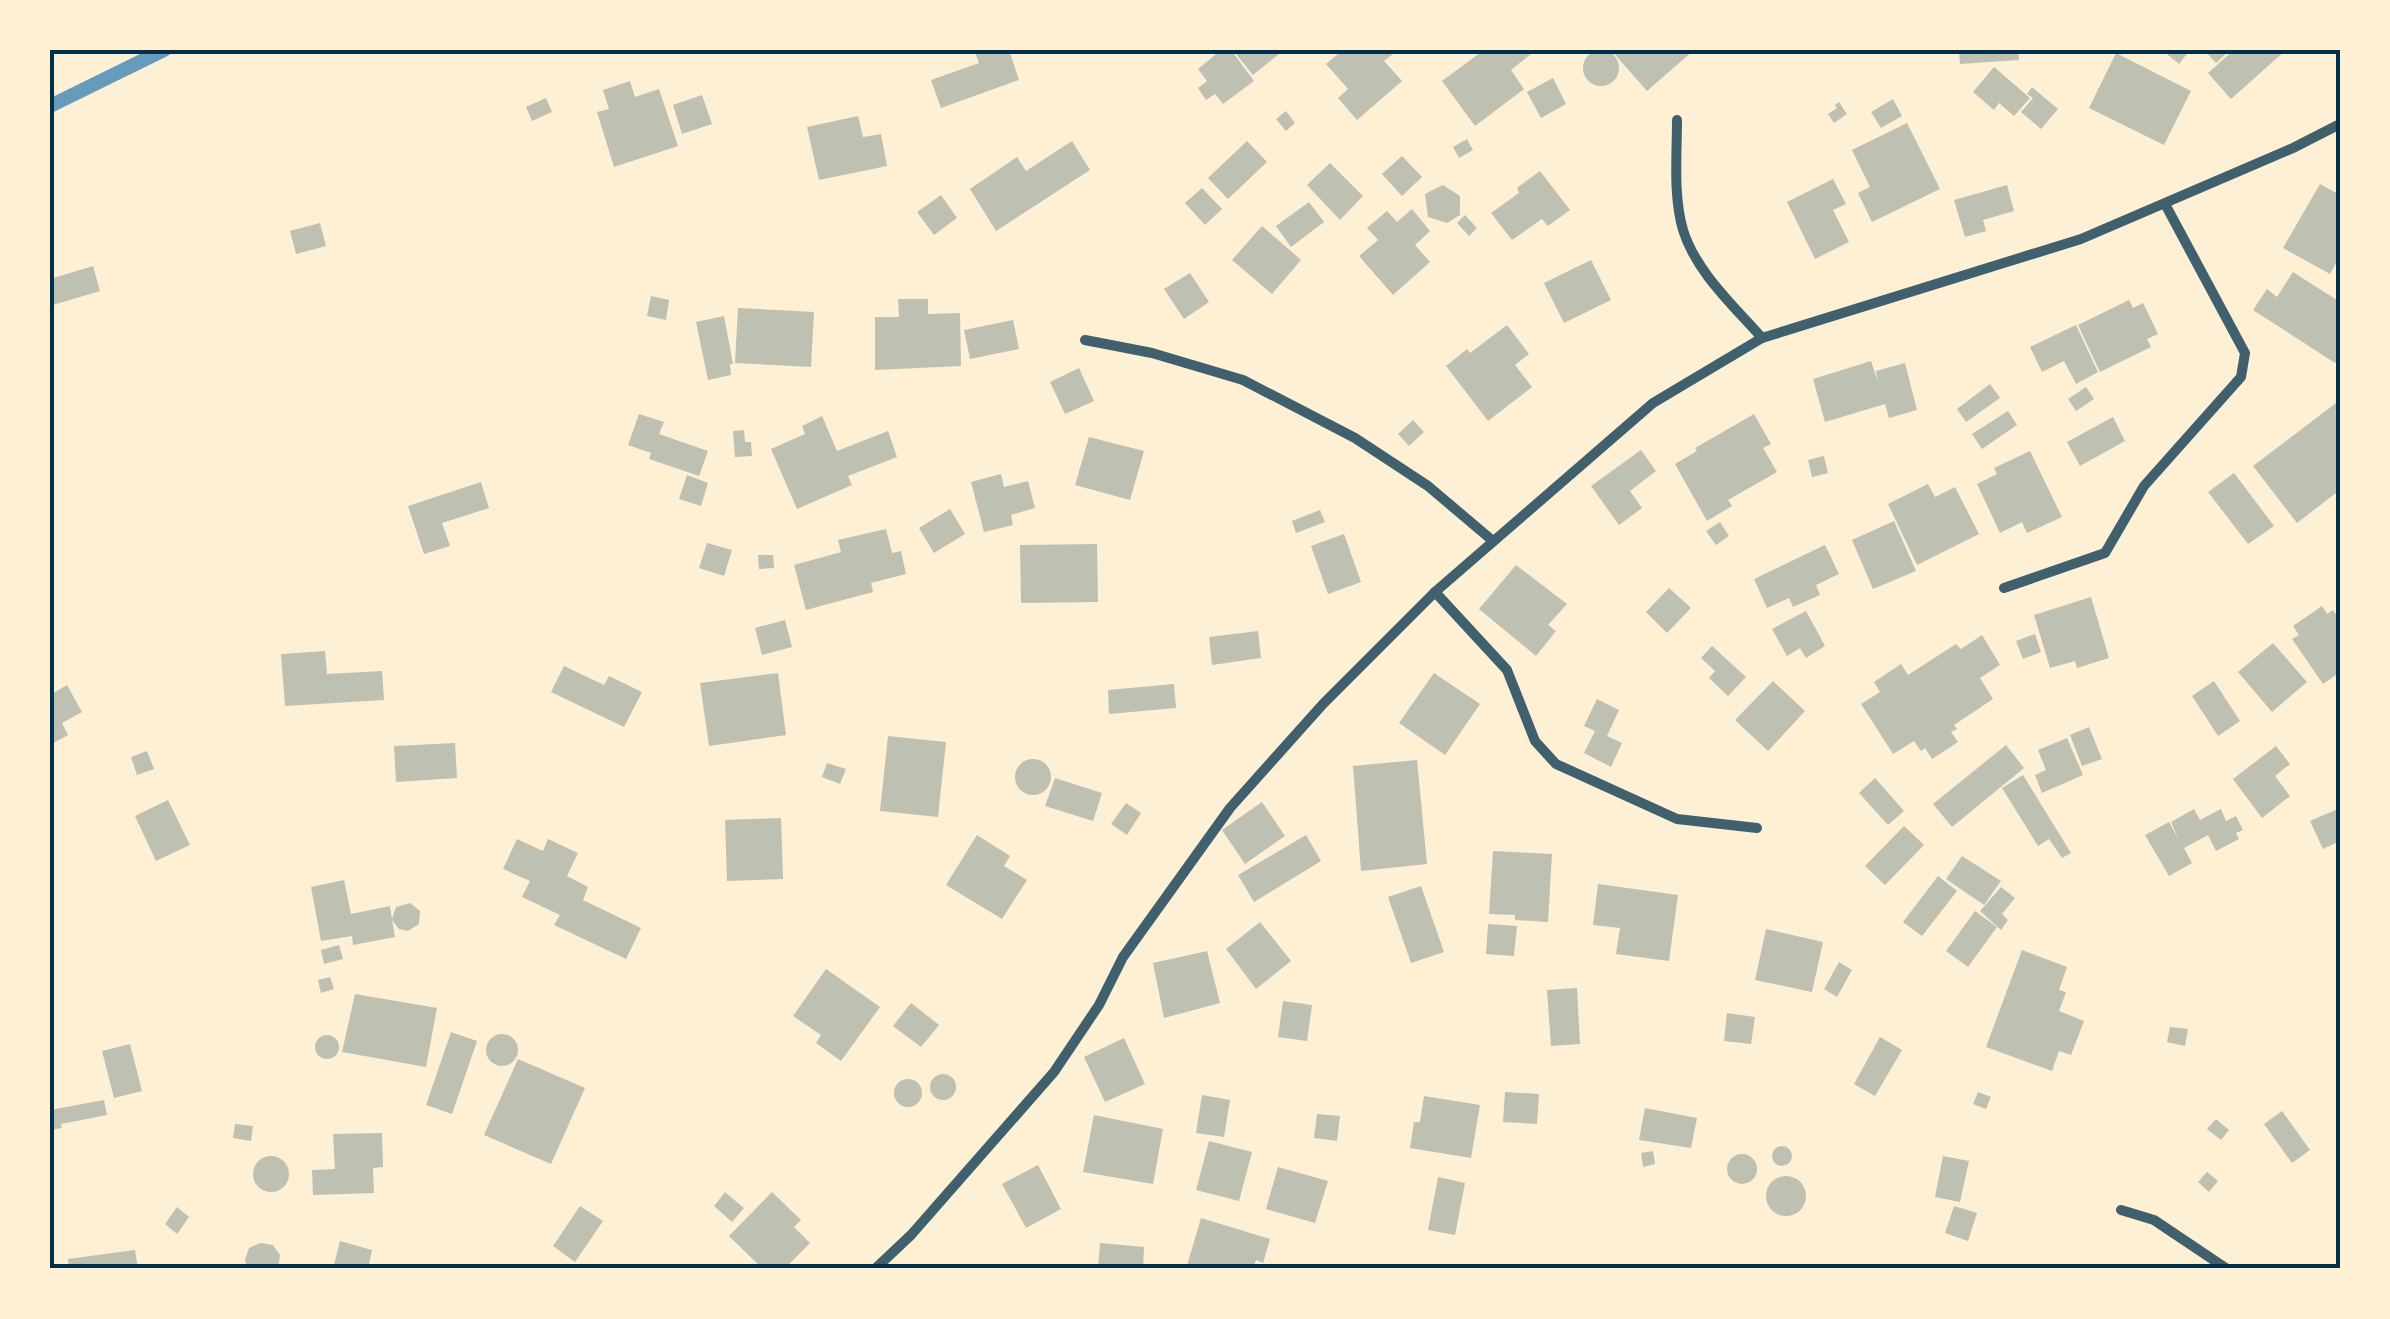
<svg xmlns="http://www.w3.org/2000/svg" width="2390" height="1319" font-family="'Titillium Web',sans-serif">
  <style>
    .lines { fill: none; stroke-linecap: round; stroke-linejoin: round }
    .stream { stroke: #669bbc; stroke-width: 14 }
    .building { fill: #bec0b2 }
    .minor { stroke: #3f606c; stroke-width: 10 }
    .neatline { fill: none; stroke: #003049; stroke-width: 4 }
  </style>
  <rect width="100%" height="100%" fill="#fdf0d5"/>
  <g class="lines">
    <!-- stream -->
    <path class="stream" d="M50 106 164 50"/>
  </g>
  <!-- building -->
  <g class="building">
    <path d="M974 50H1009L1019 80 941 108 931 80 979 63Z"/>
    <path d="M1221 50H1231L1254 81 1223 104 1215 94 1206 100 1198 88 1207 81 1198 69Z"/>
    <path d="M1241 50H1284L1253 75 1236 54Z"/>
    <path d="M1343 50H1390L1393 54 1384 61 1402 81 1357 120 1338 98 1348 89 1326 64Z"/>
    <path d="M1484 50H1528L1531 54 1511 70 1524 89 1475 126 1442 81Z"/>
    <path d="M1611 50H1694L1647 91Z"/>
    <path d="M1959 50H2018L2019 60 1960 64Z"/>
    <path d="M2162 50H2190L2179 64Z"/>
    <path d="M2204 50H2230L2216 63Z"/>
    <path d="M2234 50H2286L2231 99 2208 73Z"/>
    <circle cx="1601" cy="68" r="18"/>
    <path d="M2116 53 2191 91 2164 145 2089 108Z"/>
    <path d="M1994 67 2030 98 2014 116 1999 103 1994 110 1973 92Z"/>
    <path d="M1553 78 1566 104 1541 118 1527 92Z"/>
    <path d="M630 81 635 97 659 89 678 146 614 167 597 112 609 109 603 90Z"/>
    <path d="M2032 87 2058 109 2041 129 2021 112 2033 98 2027 94Z"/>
    <path d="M702 95 712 124 682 134 673 105Z"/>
    <path d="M546 98 552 112 532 121 526 107Z"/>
    <path d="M1893 99 1902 116 1881 128 1871 112Z"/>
    <path d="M1839 102 1847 114 1834 123 1828 114 1837 108 1835 105Z"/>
    <path d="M1286 111 1295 123 1286 131 1276 119Z"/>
    <path d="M858 116 863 137 881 134 887 166 819 180 807 127Z"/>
    <path d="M1907 123 1940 189 1872 222 1858 193 1870 187 1852 150Z"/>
    <path d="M1467 139 1473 150 1459 158 1453 147Z"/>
    <path d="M1072 141 1090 170 996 231 970 189 1017 157 1026 171Z"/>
    <path d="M1247 141 1267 162 1228 199 1208 178Z"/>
    <path d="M1402 156 1422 177 1402 196 1382 174Z"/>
    <path d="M1330 163 1363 196 1340 220 1307 185Z"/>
    <path d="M1540 171 1570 210 1548 226 1542 219 1512 240 1491 213 1519 193 1517 188Z"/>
    <path d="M1833 179 1846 204 1833 210 1849 242 1815 259 1787 202Z"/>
    <path d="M2320 184 2340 195 2336 207 2340 209V256L2330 274 2283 248Z"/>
    <path d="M1443 185 1460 196V215L1447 223 1428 217 1425 194Z"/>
    <path d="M2007 185 2014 211 1983 220 1986 231 1965 237 1954 200Z"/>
    <path d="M1202 188 1222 209 1205 225 1185 203Z"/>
    <path d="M941 195 957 218 934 235 917 212Z"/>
    <path d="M1309 202 1324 222 1291 247 1276 226Z"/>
    <path d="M1412 209 1430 231 1415 245 1430 262 1393 295 1359 256 1378 240 1367 228 1387 211 1397 222Z"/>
    <path d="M1465 215 1477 228 1469 236 1457 223Z"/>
    <path d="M320 223 326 246 296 254 290 231Z"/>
    <path d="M1262 226 1301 260 1272 294 1232 260Z"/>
    <path d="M1591 260 1611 300 1564 323 1544 283Z"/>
    <path d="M93 266 100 291 53 305 50 279Z"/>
    <path d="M2293 272 2340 302V356L2335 363 2253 310 2267 289 2277 297Z"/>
    <path d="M1190 273 1209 302 1184 319 1164 289Z"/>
    <path d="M651 296 669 300 666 320 647 316Z"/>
    <path d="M898 299H928V314L960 313 961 366 875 370V317H899Z"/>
    <path d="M2129 300 2133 308 2143 303 2158 334 2147 339 2151 347 2100 372 2078 325Z"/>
    <path d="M738 308 814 312 811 367 735 363Z"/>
    <path d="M724 316 733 364H730L731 375 708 380 696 322Z"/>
    <path d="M1013 320 1019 349 970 359 964 330Z"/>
    <path d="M1507 325 1529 354 1515 365 1532 387 1488 421 1446 366 1467 349 1470 353Z"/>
    <path d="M2076 325 2098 372 2076 384 2064 361 2042 372 2030 347Z"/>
    <path d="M1871 361 1878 382 1876 371 1905 363 1917 410 1889 418 1885 404 1825 422 1813 379Z"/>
    <path d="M1079 368 1094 401 1065 414 1050 382Z"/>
    <path d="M1990 384 2000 398 1966 422 1957 409Z"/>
    <path d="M2086 387 2094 399 2076 411 2068 399Z"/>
    <path d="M2340 400V499L2336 493 2297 523 2253 466Z"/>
    <path d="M2008 411 2017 425 1982 449 1972 434Z"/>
    <path d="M639 414 664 422 659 434 708 451 699 476 649 459 651 453 628 445Z"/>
    <path d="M1754 414 1771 444 1763 448 1777 472 1728 500 1732 506 1707 521 1675 464 1697 451 1695 448Z"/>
    <path d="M822 416 837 451 888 431 897 457 848 476 852 485 797 509 771 449 805 434 802 426Z"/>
    <path d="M2113 417 2125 441 2080 466 2067 442Z"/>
    <path d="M1413 420 1424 432 1409 446 1398 434Z"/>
    <path d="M744 430 745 442H751L752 456 735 457 733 431Z"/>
    <path d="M1089 437 1144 451 1130 500 1075 485Z"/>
    <path d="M1641 450 1656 471 1630 491 1642 508 1619 525 1591 486Z"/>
    <path d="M2030 451 2062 517 2027 533 2022 522 2000 533 1977 484 1997 474 1994 468Z"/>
    <path d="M1824 456 1828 473 1812 477 1808 460Z"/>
    <path d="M2234 473 2274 526 2248 544 2208 492Z"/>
    <path d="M1001 474 1004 487 1028 481 1035 508 1011 515 1013 525 984 532 971 482Z"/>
    <path d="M687 475 708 483 701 506 679 499Z"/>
    <path d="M481 482 489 508 442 523 450 546 424 554 408 506Z"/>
    <path d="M1928 484 1935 497 1955 487 1979 534 1917 565 1888 504Z"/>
    <path d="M950 509 965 534 934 553 919 528Z"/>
    <path d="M1320 510 1325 522 1296 533 1292 521Z"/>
    <path d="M1894 521 1916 571 1873 589 1852 540Z"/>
    <path d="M1720 522 1729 536 1716 545 1706 531Z"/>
    <path d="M886 529 892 553 901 551 906 574 871 583 873 592 806 610 794 565 841 552 838 540Z"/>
    <path d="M1344 534 1361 582 1328 594 1311 546Z"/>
    <path d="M707 543 732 550 724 576 699 568Z"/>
    <path d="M1097 544 1098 602 1021 603 1020 545Z"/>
    <path d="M1825 545 1839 574 1816 585 1820 595 1793 607 1789 598 1767 608 1754 579Z"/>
    <path d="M758 555H773L774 568 759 569Z"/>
    <path d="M1516 565 1567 604 1548 625 1556 631 1536 656 1479 609Z"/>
    <path d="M1669 588 1691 608 1667 633 1646 612Z"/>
    <path d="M2091 597 2109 658 2077 668 2075 661 2050 668 2034 615Z"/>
    <path d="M2322 606 2327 614 2333 610 2340 620V672L2323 684 2292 639 2299 635 2293 626Z"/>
    <path d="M1806 611 1825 646 1806 658 1800 648 1787 656 1772 629Z"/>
    <path d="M785 620 792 647 762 655 755 628Z"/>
    <path d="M1258 631 1261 658 1212 665 1209 637Z"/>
    <path d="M2035 634 2041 652 2023 659 2016 641Z"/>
    <path d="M1982 635 2000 665 1980 678 1993 699 1954 725 1957 729 1951 732 1958 742 1932 759 1925 748 1921 751 1914 741 1893 754 1861 704 1880 692 1874 682 1901 664 1908 675 1956 644 1961 649Z"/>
    <path d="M2273 643 2307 682 2272 712 2238 672Z"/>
    <path d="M1712 646 1746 677 1728 696 1709 678 1715 671 1701 658Z"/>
    <path d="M325 651 327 674 382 671 384 700 285 706 281 654Z"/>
    <path d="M564 666 604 685 609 676 642 692 624 727 551 692Z"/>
    <path d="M778 673 786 735 709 746 700 683Z"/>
    <path d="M1434 673 1480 704 1445 755 1399 723Z"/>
    <path d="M1773 681 1805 711 1768 751 1735 720Z"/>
    <path d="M2214 681 2240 721 2218 736 2192 696Z"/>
    <path d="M1174 684 1176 708 1109 714 1108 690Z"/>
    <path d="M67 685 82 712 62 723 68 735 50 745V695Z"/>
    <path d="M1597 699 1619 710 1607 736 1622 743 1611 767 1584 753 1595 731 1584 726Z"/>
    <path d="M2089 727 2102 759 2082 766 2070 735Z"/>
    <path d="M888 736 946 742 938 817 880 811Z"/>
    <path d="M2067 738 2083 775 2042 793 2035 775 2046 770 2038 750Z"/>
    <path d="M455 743 457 778 396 782 394 746Z"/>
    <path d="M2006 745 2024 768 1952 827 1933 804Z"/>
    <path d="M2276 746 2290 764 2275 776 2290 796 2262 818 2233 779Z"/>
    <path d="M147 751 154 769 137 775 131 757Z"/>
    <circle cx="1033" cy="777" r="18"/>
    <path d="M1417 760 1427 864 1361 871 1353 766Z"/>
    <path d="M827 763 846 769 840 784 822 777Z"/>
    <path d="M2023 775 2071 853 2062 858 2049 839 2038 846 2002 788Z"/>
    <path d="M1055 778 1102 793 1093 821 1045 806Z"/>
    <path d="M1875 778 1904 811 1888 825 1859 793Z"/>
    <path d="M168 800 190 845 156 861 135 816Z"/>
    <path d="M1262 802 1285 836 1245 864 1222 830Z"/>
    <path d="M1126 803 1141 813 1127 835 1111 824Z"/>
    <path d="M2340 808V841L2323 849 2310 821Z"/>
    <path d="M2194 809 2200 820 2221 809 2226 821 2236 816 2243 830 2236 833 2239 839 2216 851 2208 835 2184 848 2192 863 2169 876 2145 835 2169 822 2179 840 2171 822Z"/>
    <path d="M781 818 783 879 727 881 725 820Z"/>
    <path d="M1904 826 1924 845 1885 885 1865 866Z"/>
    <path d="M977 835 1010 856 1004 866 1027 880 1002 919 946 885Z"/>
    <path d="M1306 835 1321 861 1254 902 1238 875Z"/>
    <path d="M517 839 543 851 548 839 578 853 567 876 588 887 583 900 641 928 626 959 554 925 560 915 522 897 530 881 503 869Z"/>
    <path d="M1493 851 1552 854 1548 922 1515 920V915L1489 914Z"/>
    <path d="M1962 856 2001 881 1984 905 1946 879Z"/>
    <path d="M1938 876 1957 891 1922 936 1903 922Z"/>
    <path d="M344 880 351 914 390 906 392 919 396 907 410 903 420 911 419 924 408 931 399 929 392 920 395 937 353 945 352 936 321 941 311 887Z"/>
    <path d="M1598 884 1678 895 1669 961 1616 954 1620 928 1593 925Z"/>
    <path d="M1421 886 1444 952 1411 963 1388 897Z"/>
    <path d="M2001 887 2015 898 2002 914 2008 920 2001 930 1980 911Z"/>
    <path d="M1975 911 1997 927 1968 967 1946 951Z"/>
    <path d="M1260 922 1291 961 1256 989 1226 949Z"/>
    <path d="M1488 924 1517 926 1514 956 1486 954Z"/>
    <path d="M1766 929 1823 942 1812 992 1755 980Z"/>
    <path d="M339 945 343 959 324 964 321 950Z"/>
    <path d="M2022 950 2067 967 2059 990 2066 992 2059 1011 2084 1021 2071 1055 2059 1051 2052 1071 1986 1047Z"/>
    <path d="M1207 951 1220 1003 1164 1018 1153 963Z"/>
    <path d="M1839 962 1852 970 1837 997 1824 989Z"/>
    <path d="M826 969 880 1007 841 1061 816 1043 821 1035 793 1016Z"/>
    <path d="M330 977 334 989 321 993 318 980Z"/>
    <path d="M1577 988 1580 1044 1551 1046 1547 990Z"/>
    <path d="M355 994 437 1008 426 1067 342 1052Z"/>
    <path d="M1283 1001 1312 1005 1307 1041 1278 1037Z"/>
    <path d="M911 1003 939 1025 921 1047 893 1026Z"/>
    <path d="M1727 1013 1755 1017 1751 1044 1724 1041Z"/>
    <path d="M2170 1027 2188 1029 2185 1046 2167 1042Z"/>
    <path d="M451 1032 477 1041 452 1114 426 1105Z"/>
    <circle cx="502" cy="1050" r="16"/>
    <circle cx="327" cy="1047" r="12"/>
    <path d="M1880 1037 1902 1050 1875 1096 1854 1084Z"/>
    <path d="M1124 1038 1145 1084 1105 1102 1084 1057Z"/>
    <path d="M130 1044 142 1091 114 1098 102 1051Z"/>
    <path d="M518 1059 585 1088 551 1164 484 1135Z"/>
    <circle cx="943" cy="1087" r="13"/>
    <circle cx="908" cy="1093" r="14"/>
    <path d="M1505 1092 1539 1094 1537 1124 1503 1122Z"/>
    <path d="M1978 1092 1991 1097 1986 1109 1973 1104Z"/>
    <path d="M1202 1095 1230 1100 1224 1137 1196 1133Z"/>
    <path d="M1424 1096 1480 1105 1471 1158 1410 1148 1414 1122H1420Z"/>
    <path d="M104 1100 107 1115 61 1124 62 1128 50 1130V1110Z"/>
    <path d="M1645 1108 1697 1118 1691 1148 1639 1140Z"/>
    <path d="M2282 1111 2310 1150 2292 1163 2264 1124Z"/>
    <path d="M1317 1114 1340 1116 1337 1141 1314 1138Z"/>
    <path d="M1094 1115 1163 1129 1153 1184 1083 1172Z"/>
    <path d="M2216 1119 2229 1130 2221 1140 2207 1129Z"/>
    <path d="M235 1124 253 1126 251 1141 233 1138Z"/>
    <path d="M382 1133 383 1167 373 1168 374 1193 313 1195 312 1170 335 1169 333 1134Z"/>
    <path d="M1209 1141 1252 1152 1239 1201 1196 1190Z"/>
    <circle cx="1782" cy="1156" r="10"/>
    <path d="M1653 1151 1655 1164 1643 1167 1641 1153Z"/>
    <circle cx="1742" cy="1169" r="15"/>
    <path d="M1943 1156 1969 1161 1960 1202 1935 1197Z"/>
    <circle cx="271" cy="1174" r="18"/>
    <path d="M1038 1165 1061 1209 1026 1228 1002 1184Z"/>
    <path d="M1278 1167 1328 1181 1315 1223 1266 1209Z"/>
    <path d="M2207 1172 2218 1181 2209 1192 2198 1182Z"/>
    <circle cx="1786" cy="1196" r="20"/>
    <path d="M1438 1177 1465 1183 1455 1235 1428 1230Z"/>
    <path d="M725 1192 744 1208 732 1222 714 1206Z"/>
    <path d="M772 1192 801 1220 794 1227 810 1243 784 1269H763L729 1236Z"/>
    <path d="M580 1206 603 1221 575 1262 553 1246Z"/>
    <path d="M1954 1206 1977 1213 1968 1241 1945 1233Z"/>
    <path d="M177 1207 189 1217 177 1234 165 1224Z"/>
    <path d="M1201 1218 1270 1239 1263 1263 1256 1260 1253 1269H1186Z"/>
    <path d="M340 1241 372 1250 368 1269H333Z"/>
    <path d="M260 1243 273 1245 280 1255 278 1269H247L245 1260 249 1248Z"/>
    <path d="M1100 1243 1144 1247 1143 1269H1098Z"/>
    <path d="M135 1250 138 1269H69L68 1259Z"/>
  </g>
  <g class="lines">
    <!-- minor -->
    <g class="minor">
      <path d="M1677 120C1677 156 1673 195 1683 230 1696 272 1734 306 1762 338"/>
      <path d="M1085 340 1152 353 1243 380 1355 438 1428 486 1493 541"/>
      <path d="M2004 588 2105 553 2144 486 2241 377 2245 353 2165 204"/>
      <path d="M1435 592 1507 670 1535 741 1556 764 1677 819 1757 828"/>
      <path d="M2121 1210 2154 1220 2227 1269"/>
      <path d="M875 1269 911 1235 1054 1072 1099 1005 1123 957 1230 808 1323 704 1435 592 1653 403 1762 338 2081 239 2293 148 2340 124"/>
    </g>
  </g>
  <!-- border -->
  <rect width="2390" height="1319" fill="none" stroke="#fdf0d5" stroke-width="105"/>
  <rect x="52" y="52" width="2286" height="1214" class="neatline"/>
</svg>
